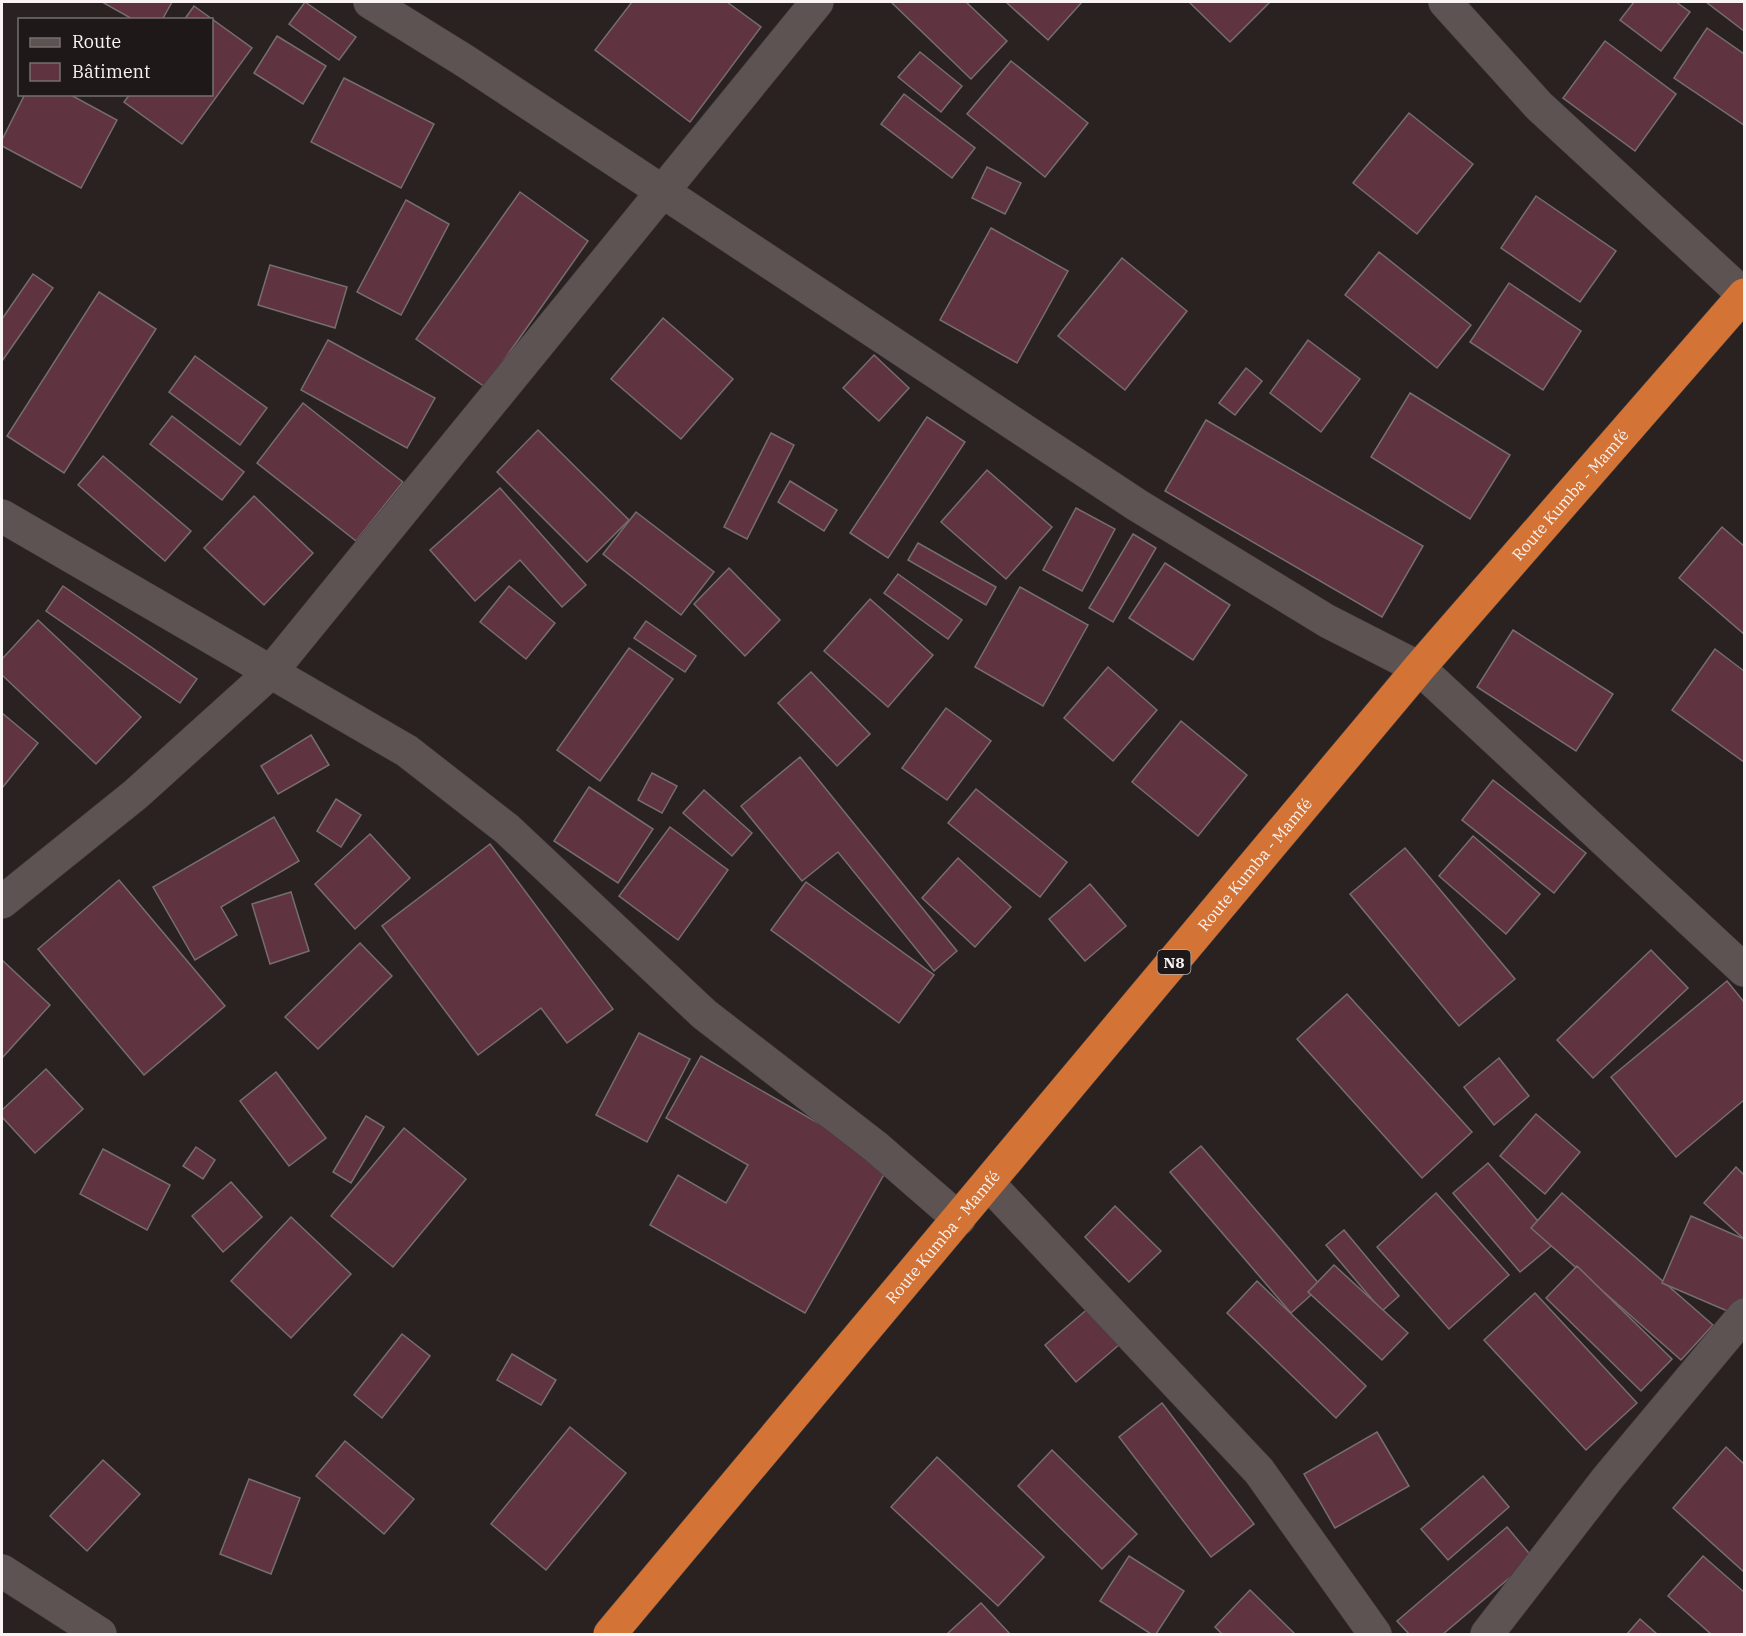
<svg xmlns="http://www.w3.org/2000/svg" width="1746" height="1636" font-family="'IBM Plex Serif',serif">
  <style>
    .building { fill: #603340; stroke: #766d6f; stroke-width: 1.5 }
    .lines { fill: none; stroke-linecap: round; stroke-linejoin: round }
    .minor-casing { stroke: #453e3e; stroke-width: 34 }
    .trunk-casing { stroke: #453e3e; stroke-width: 34 }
    .minor { stroke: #5c5352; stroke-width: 33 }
    .trunk { stroke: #d37335; stroke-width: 33 }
    .labels { text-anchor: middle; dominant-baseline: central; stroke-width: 4.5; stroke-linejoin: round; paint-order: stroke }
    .shield { fill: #1f1818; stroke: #b8b1b1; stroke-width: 1.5 }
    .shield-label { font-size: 15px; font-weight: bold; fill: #f9f3f3 }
    .street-label { font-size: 16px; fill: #f9f3f3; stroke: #1f1818 }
  </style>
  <rect width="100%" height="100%" fill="#292221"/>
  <!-- building -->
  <g class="building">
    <path d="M102 2H172L162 20H134Z"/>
    <path d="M305 2 356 37 339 60 289 24Z"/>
    <path d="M632 2H727L761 27 690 122 595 50Z"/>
    <path d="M891 2H966L1007 41 971 79Z"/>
    <path d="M1009 2H1082L1048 40 1007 3Z"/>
    <path d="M1189 2H1270L1230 42Z"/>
    <path d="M1634 2H1676L1690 12 1661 51 1620 20Z"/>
    <path d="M1706 2H1744V31Z"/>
    <path d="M194 6 252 48 182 144 124 102 130 94H212V20H184Z"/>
    <path d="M1707 28 1744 54V125L1674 78Z"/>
    <path d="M277 36 326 66 303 104 254 73Z"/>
    <path d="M1605 41 1676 94 1635 151 1563 98Z"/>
    <path d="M920 52 962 86 941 112 898 77Z"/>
    <path d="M1011 61 1088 123 1045 177 967 114Z"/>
    <path d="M344 78 434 124 401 188 311 142Z"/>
    <path d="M25 94H69L117 120 81 188 2 146V140Z"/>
    <path d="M904 94 975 148 952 178 881 124Z"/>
    <path d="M1409 113 1473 164 1417 234 1353 183Z"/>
    <path d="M987 167 1021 183 1005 214 972 198Z"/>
    <path d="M520 192 588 241 485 387 416 339Z"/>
    <path d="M1536 196 1616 251 1580 302 1501 248Z"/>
    <path d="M406 200 449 224 401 315 357 292Z"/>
    <path d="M991 228 1068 271 1017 363 940 320Z"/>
    <path d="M1379 252 1471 325 1437 368 1345 295Z"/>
    <path d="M1122 258 1187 311 1125 390 1058 336Z"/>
    <path d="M270 265 347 287 335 328 258 305Z"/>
    <path d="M33 274 53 288 2 361V319Z"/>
    <path d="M1509 283 1581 331 1543 390 1470 342Z"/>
    <path d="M99 292 156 329 64 473 7 436Z"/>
    <path d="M663 318 733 379 681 439 611 379Z"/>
    <path d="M328 340 435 398 407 448 301 390Z"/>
    <path d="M1308 340 1360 379 1321 432 1270 393Z"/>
    <path d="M874 355 909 388 879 421 843 388Z"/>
    <path d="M195 356 267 408 240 445 169 392Z"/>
    <path d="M1246 368 1262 381 1235 415 1219 403Z"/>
    <path d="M1410 393 1510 455 1470 519 1371 457Z"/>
    <path d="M303 403 403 482 356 541 257 463Z"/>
    <path d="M172 416 244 472 222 500 150 444Z"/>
    <path d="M927 417 965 442 888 558 850 533Z"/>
    <path d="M1206 420 1423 546 1382 617 1165 491Z"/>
    <path d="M538 430 629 520 587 562 497 472Z"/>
    <path d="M771 433 794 445 747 539 724 527Z"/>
    <path d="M103 456 191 531 165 561 78 485Z"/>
    <path d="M987 470 1052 527 1006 579 941 522Z"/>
    <path d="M790 481 837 510 824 531 778 502Z"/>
    <path d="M500 488 586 585 562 607 520 560 475 601 430 550Z"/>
    <path d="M254 496 313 553 264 605 204 548Z"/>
    <path d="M1076 508 1115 529 1082 591 1043 570Z"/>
    <path d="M636 512 714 572 681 615 603 554Z"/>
    <path d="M1722 527 1744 546V634L1679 578Z"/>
    <path d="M1133 534 1156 548 1113 622 1089 608Z"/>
    <path d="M918 543 996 587 986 605 908 560Z"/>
    <path d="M1165 563 1230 605 1193 660 1129 618Z"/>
    <path d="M729 568 780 620 745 656 694 604Z"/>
    <path d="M898 574 962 620 948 639 884 593Z"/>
    <path d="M63 586 197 679 180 703 46 611Z"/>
    <path d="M509 586 555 623 526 659 480 622Z"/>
    <path d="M1020 587 1088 625 1043 706 975 667Z"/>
    <path d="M870 599 933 655 888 707 824 651Z"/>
    <path d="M38 620 141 717 96 764 2 675V659Z"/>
    <path d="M646 621 696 656 685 672 634 638Z"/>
    <path d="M1513 630 1613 694 1576 751 1477 687Z"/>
    <path d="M629 648 673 679 600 781 557 750Z"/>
    <path d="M1715 649 1744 671V762L1672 710Z"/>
    <path d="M1108 667 1157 710 1113 761 1064 718Z"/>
    <path d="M811 672 870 734 837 766 778 703Z"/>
    <path d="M946 708 991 741 947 800 902 768Z"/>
    <path d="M2 713 38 743 2 788Z"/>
    <path d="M1181 721 1247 775 1198 836 1132 782Z"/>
    <path d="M311 735 329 765 278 794 261 766Z"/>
    <path d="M800 757 957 951 934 971 838 852 802 881 741 806Z"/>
    <path d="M652 773 677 786 662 813 638 800Z"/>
    <path d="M1493 780 1586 853 1554 893 1462 820Z"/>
    <path d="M589 787 653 829 618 883 554 841Z"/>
    <path d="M976 789 1067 862 1040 897 948 823Z"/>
    <path d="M704 790 752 833 732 856 683 813Z"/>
    <path d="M336 799 361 815 341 847 317 831Z"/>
    <path d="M274 817 299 861 221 907 237 935 195 960 153 887Z"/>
    <path d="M670 827 728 870 678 940 619 896Z"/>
    <path d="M370 834 410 878 355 929 315 884Z"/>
    <path d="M1473 836 1540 894 1506 934 1439 876Z"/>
    <path d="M490 844 613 1009 567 1043 541 1008 478 1055 382 926Z"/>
    <path d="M1405 848 1515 979 1459 1026 1350 894Z"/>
    <path d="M958 858 1011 907 975 947 922 898Z"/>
    <path d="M119 880 225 1006 144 1075 38 949Z"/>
    <path d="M806 882 934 975 899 1023 771 930Z"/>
    <path d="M1090 884 1126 926 1085 961 1049 919Z"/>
    <path d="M291 892 309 951 270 964 252 904Z"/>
    <path d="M360 943 392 976 318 1049 285 1017Z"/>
    <path d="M1651 950 1688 988 1593 1078 1557 1040Z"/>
    <path d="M2 960 50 1005 2 1058Z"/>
    <path d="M1727 981 1744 1002V1100L1676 1157 1611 1077Z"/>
    <path d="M1347 994 1472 1132 1422 1178 1297 1039Z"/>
    <path d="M639 1033 690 1059 647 1142 596 1115Z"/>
    <path d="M701 1056 890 1164 805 1313 650 1225 678 1175 726 1203 748 1165 666 1118Z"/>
    <path d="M1499 1058 1529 1096 1494 1125 1464 1087Z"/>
    <path d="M46 1069 83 1109 35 1153 2 1117V1110Z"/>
    <path d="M276 1072 326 1138 289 1166 240 1101Z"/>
    <path d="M1536 1114 1580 1152 1545 1194 1500 1156Z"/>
    <path d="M366 1116 384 1127 351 1183 333 1172Z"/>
    <path d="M404 1128 466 1179 393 1267 331 1216Z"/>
    <path d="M1201 1146 1321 1286 1291 1313 1170 1172Z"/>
    <path d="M196 1147 215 1160 203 1179 183 1166Z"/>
    <path d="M103 1149 170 1185 147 1230 80 1194Z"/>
    <path d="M1488 1163 1556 1242 1520 1272 1453 1193Z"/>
    <path d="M1736 1167 1744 1175V1239L1704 1203Z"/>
    <path d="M231 1182 262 1217 223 1252 192 1216Z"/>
    <path d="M1436 1193 1509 1275 1449 1329 1377 1247Z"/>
    <path d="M1562 1193 1713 1325 1681 1360 1531 1228Z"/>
    <path d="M1115 1206 1161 1251 1129 1282 1085 1237Z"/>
    <path d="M1691 1216 1744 1239V1303L1739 1316 1662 1283Z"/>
    <path d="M291 1217 351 1274 291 1338 231 1281Z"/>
    <path d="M1344 1230 1399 1296 1382 1311 1326 1245Z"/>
    <path d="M1334 1265 1408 1333 1382 1360 1308 1292Z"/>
    <path d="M1577 1266 1672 1359 1641 1391 1546 1298Z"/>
    <path d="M1257 1281 1366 1386 1336 1418 1227 1313Z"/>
    <path d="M1535 1293 1637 1403 1586 1450 1484 1340Z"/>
    <path d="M1090 1307 1120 1344 1076 1382 1045 1345Z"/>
    <path d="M402 1334 430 1356 382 1418 354 1395Z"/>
    <path d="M512 1354 556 1380 541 1405 497 1380Z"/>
    <path d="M1162 1403 1254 1524 1211 1557 1119 1437Z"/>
    <path d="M570 1427 626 1473 546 1570 491 1524Z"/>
    <path d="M1377 1432 1409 1486 1335 1528 1304 1474Z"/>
    <path d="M345 1441 414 1499 384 1534 316 1476Z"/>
    <path d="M1726 1447 1744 1464V1572L1673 1508Z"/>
    <path d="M1052 1450 1137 1534 1102 1569 1018 1486Z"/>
    <path d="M937 1457 1044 1557 998 1606 891 1507Z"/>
    <path d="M103 1460 140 1494 87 1551 50 1516Z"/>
    <path d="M1483 1476 1509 1507 1448 1560 1421 1529Z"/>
    <path d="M249 1479 300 1498 271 1574 220 1554Z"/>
    <path d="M1507 1527 1533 1558 1443 1634H1409L1397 1621Z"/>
    <path d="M1129 1556 1184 1591 1156 1634H1151L1100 1601Z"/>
    <path d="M1703 1556 1744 1592V1634H1711L1668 1596Z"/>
    <path d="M1250 1590 1295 1634H1222L1215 1627Z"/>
    <path d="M981 1603 1010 1634H947Z"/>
    <path d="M1640 1619 1657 1634H1627Z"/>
  </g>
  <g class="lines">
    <!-- minor casing -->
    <g class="minor-casing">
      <g id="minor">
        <path d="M370 2 465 61 1137 505 1327 621 1419 668 1744 970"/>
        <path d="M1445 2 1539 106 1744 295"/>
        <path d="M2 516 407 751 507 829 704 1014 876 1147 959 1219"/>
        <path d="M2 902 136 794 270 673 817 2"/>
        <path d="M989 1184 1259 1471 1375 1634"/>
        <path d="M2 1571 100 1634"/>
        <path d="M1487 1634 1607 1479 1744 1315"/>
      </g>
    </g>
    <!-- trunk casing -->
    <g class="trunk-casing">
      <g id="trunk">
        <path id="s1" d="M610 1634 1419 668 1744 295"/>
      </g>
    </g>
    <!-- minor -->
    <use href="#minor" class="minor"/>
    <!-- trunk -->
    <use href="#trunk" class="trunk"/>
  </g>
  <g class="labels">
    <!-- shield labels -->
    <rect class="shield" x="1157.5" y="950" width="33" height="24" rx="4.5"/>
    <g class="shield-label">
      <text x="1174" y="962">N8</text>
    </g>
    <!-- street labels -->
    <g class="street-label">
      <text stroke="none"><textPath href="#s1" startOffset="1490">Route Kumba - Mamfé</textPath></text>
      <text stroke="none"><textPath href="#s1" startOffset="1004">Route Kumba - Mamfé</textPath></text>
      <text stroke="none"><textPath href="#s1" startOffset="518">Route Kumba - Mamfé</textPath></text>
    </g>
  </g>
  <!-- border -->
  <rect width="1746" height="1636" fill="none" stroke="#f9f3f3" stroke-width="6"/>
  <!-- legend -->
  <rect x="18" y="18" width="195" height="78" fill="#1f1818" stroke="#767070" stroke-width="1.5"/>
  <rect x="30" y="38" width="30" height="9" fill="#5c5352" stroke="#767070" stroke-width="1.5"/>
  <text x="72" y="48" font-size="18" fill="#f9f3f3">Route</text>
  <rect x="30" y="63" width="30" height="18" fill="#603340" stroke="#767070" stroke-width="1.5"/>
  <text x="72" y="78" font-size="18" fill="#f9f3f3">Bâtiment</text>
</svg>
